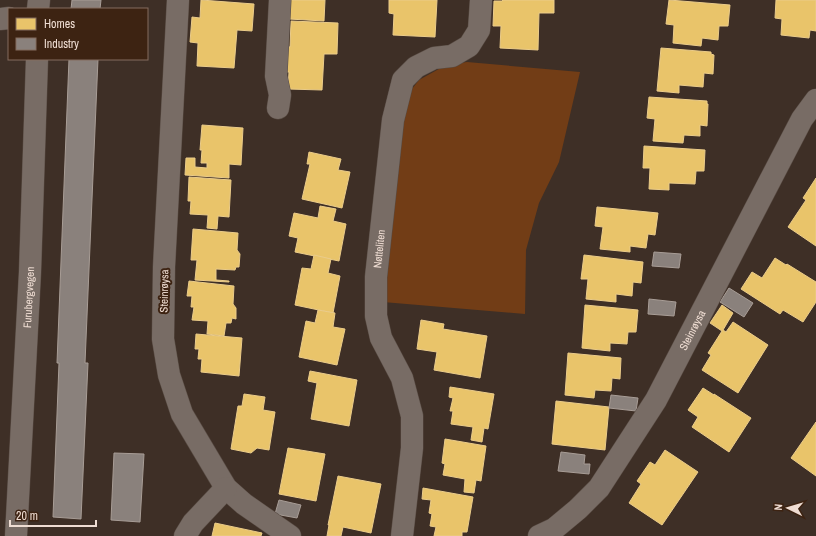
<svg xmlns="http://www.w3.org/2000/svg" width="816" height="536" font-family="'Archivo Narrow',sans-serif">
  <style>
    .park { fill: #723d16 }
    .homes { fill: #e9c46a; stroke: #ebcc8a }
    .industry { fill: #8a817c; stroke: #a89d96 }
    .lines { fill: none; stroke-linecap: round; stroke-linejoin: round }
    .street-casing { stroke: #584b43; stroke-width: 23 }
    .secondary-casing { stroke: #584b43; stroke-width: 23 }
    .street { stroke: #786c65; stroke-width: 22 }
    .secondary { stroke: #786c65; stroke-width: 22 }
    .labels { text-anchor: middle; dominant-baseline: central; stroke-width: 4; stroke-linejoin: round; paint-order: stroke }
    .street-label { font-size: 11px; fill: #efddd3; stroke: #3d2312 }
  </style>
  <rect width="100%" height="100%" fill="#3e2f26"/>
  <!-- park -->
  <path class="park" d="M467 62 580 72 559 162 539 203 526 250 525 314 383 302 403 116 408 94 419 80 446 65Z"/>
  <!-- homes -->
  <g class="homes">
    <path d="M201 0 254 4 252 31 237 30 234 68 197 66 198 43 190 42 192 17 200 18Z"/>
    <path d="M283 0H325L324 21 289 19Z"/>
    <path d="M389 0H437L435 37 393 35 394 14 389 13Z"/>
    <path d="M503 0H554V13H539L538 50 500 48 501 26H493L494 1H502Z"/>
    <path d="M669 0 730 5 728 26H719L718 40 702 38 701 46 673 43 674 25 666 24Z"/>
    <path d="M776 0H816V31L810 30 809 38 781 35 782 19 775 18Z"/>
    <path d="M291 21 338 23 337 54H324L322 90 288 89 289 72H280L281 46 290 47Z"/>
    <path d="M661 48 711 52V54L714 55 713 74 704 73 703 87 679 85V93L657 91Z"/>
    <path d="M649 97 707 101V104H708L707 126 700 125V136L684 135 683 143 653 141 655 119 647 118Z"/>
    <path d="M202 125 243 128 241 165 229 164V178L185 175 186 158H195V167L207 168V163H201L202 150H200Z"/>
    <path d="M644 146 705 150 704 171H696L695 184 669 183V190L649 189 650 168H643Z"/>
    <path d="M309 152 341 159 338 170 350 172 342 208 302 199 310 164H307Z"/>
    <path d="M189 177 231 180 229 217 218 216 217 229 207 228 208 215 190 214 191 201H188Z"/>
    <path d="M816 178V246L788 227 806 200 803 198Z"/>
    <path d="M320 206 336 209 333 221 346 224 339 261 295 252 298 238 289 236 294 213 318 218Z"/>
    <path d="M597 207 658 213 655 235 648 234 646 248 630 246V252L600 249 603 227 595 226Z"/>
    <path d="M193 229 238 233 237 250 240 254 239 267H236L235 270 216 269V280L229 281V282L195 280 197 260H191Z"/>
    <path d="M314 255 331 259 328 273 340 276 333 313 295 305 302 268 311 269Z"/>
    <path d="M584 255 643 262 641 283 633 282 632 296 616 294V302L586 299 588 279H581Z"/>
    <path d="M775 258 786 265 787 264 816 282V302L803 322 783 310 780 314 741 289 752 272 762 278Z"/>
    <path d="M189 281 234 286 233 304 236 308V319L232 318 231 323H226L224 336 207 334 208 321 192 320 194 307H191L192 296H187Z"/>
    <path d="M585 305 638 310 636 332H628L627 344 610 343V351L582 348Z"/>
    <path d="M722 305 733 313 723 330 726 332 733 322 768 345 738 393 702 370 711 355 708 353 722 331 710 323Z"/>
    <path d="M318 310 335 313 333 327 345 329 337 365 299 357 306 321 315 323Z"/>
    <path d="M421 320 444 324 443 329 487 336 480 378 434 370 437 352 417 349Z"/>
    <path d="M196 334 242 338 239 376 201 372 202 359H198L199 349H195Z"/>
    <path d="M568 353 621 358 620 379 612 378 611 391 595 390 594 398 565 395Z"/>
    <path d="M310 371 357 380 349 426 311 419 317 383 308 381Z"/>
    <path d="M450 387 494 394 488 429 484 428 482 442 471 440 473 427 451 424 453 411H450L453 398 449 397Z"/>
    <path d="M703 388 714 395V394L751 418 729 452 692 427 698 417 688 410Z"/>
    <path d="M244 394 265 397 263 410 275 412 269 450 257 448 251 453 231 449 238 406H242Z"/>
    <path d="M556 401 609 407 605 450 552 444Z"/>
    <path d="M816 422V476L791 458Z"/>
    <path d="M445 439 486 446 481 481 476 480 474 493 464 492 465 479 443 475 445 464 442 463Z"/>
    <path d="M288 448 325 454 316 501 279 494Z"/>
    <path d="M665 450 698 472 662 525 629 503 641 484 637 481 650 462 655 465Z"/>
    <path d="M338 476 381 484 371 533 343 527 341 536H327L329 525H328Z"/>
    <path d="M423 488 473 497 467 532H462V536H434L436 527 430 526 432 514 429 513 431 500 422 499Z"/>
    <path d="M215 523 262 533 261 536H212Z"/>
  </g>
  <!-- industry -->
  <g class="industry">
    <path d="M72 0H101L100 9H71Z"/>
    <path d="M69 59H98L85 363H88L81 519 53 517 59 363H57Z"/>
    <path d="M654 252 681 254 679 268 652 266Z"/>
    <path d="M729 288 753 303 744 317 720 302Z"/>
    <path d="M649 299 676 302 674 316 648 314Z"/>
    <path d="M611 395 638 398 636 411 609 408Z"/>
    <path d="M561 452 585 455 584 464H590L589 474 558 471Z"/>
    <path d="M114 453 144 454 140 522 111 520Z"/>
    <path d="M279 500 301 505 297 518 275 514Z"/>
  </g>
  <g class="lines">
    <!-- street casing -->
    <g class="street-casing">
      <g id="street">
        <path d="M178 0 164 267 163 339 169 375 182 414 226 488 244 504 290 536"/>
        <path d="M0 19 9 18"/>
        <path d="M278 108 280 95 276 76 280 0"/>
        <path d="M185 536 193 523 226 488"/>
        <path id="s1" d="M402 536 412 448V416L402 378 381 338 376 316V277L393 120 403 80 416 67 434 58 452 56 469 46 479 30 481 0"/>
        <path id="s2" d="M539 536 554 529 578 509 599 488 656 400 802 119 816 100"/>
      </g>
    </g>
    <!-- secondary casing -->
    <g class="secondary-casing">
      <g id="secondary">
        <path d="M38 9 39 0"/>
        <path id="s3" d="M16 536 30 272 37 59"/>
      </g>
    </g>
    <!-- street -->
    <use href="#street" class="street"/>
    <!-- secondary -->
    <use href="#secondary" class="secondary"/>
  </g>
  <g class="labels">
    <!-- street labels -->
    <g class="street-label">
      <text stroke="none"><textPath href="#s1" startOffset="295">Nøtteliten</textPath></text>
      <text transform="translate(164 291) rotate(-89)">Steinrøysa</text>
      <text stroke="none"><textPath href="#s3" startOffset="239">Furubergvegen</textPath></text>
      <text stroke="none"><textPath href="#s2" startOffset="261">Steinrøysa</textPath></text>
    </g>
  </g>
  <!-- legend -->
  <rect x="8" y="8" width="140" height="52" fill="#3d2312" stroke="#846d5f"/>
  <rect x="16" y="18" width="20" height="12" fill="#e9c46a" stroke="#846d5f"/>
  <text x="44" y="28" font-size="12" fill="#efddd3">Homes</text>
  <rect x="16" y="38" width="20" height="12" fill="#8a817c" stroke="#846d5f"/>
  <text x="44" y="48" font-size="12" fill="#efddd3">Industry</text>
  <!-- north arrow -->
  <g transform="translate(788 508) rotate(275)" stroke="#3d2312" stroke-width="3" paint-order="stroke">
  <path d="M0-3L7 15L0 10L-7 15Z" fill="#efddd3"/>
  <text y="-6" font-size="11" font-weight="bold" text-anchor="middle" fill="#efddd3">N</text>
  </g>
  <!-- scale -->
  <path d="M10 520v6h86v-6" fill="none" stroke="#efddd3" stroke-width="2"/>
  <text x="16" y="520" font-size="12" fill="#efddd3" stroke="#3d2312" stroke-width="3" paint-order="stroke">20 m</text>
</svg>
